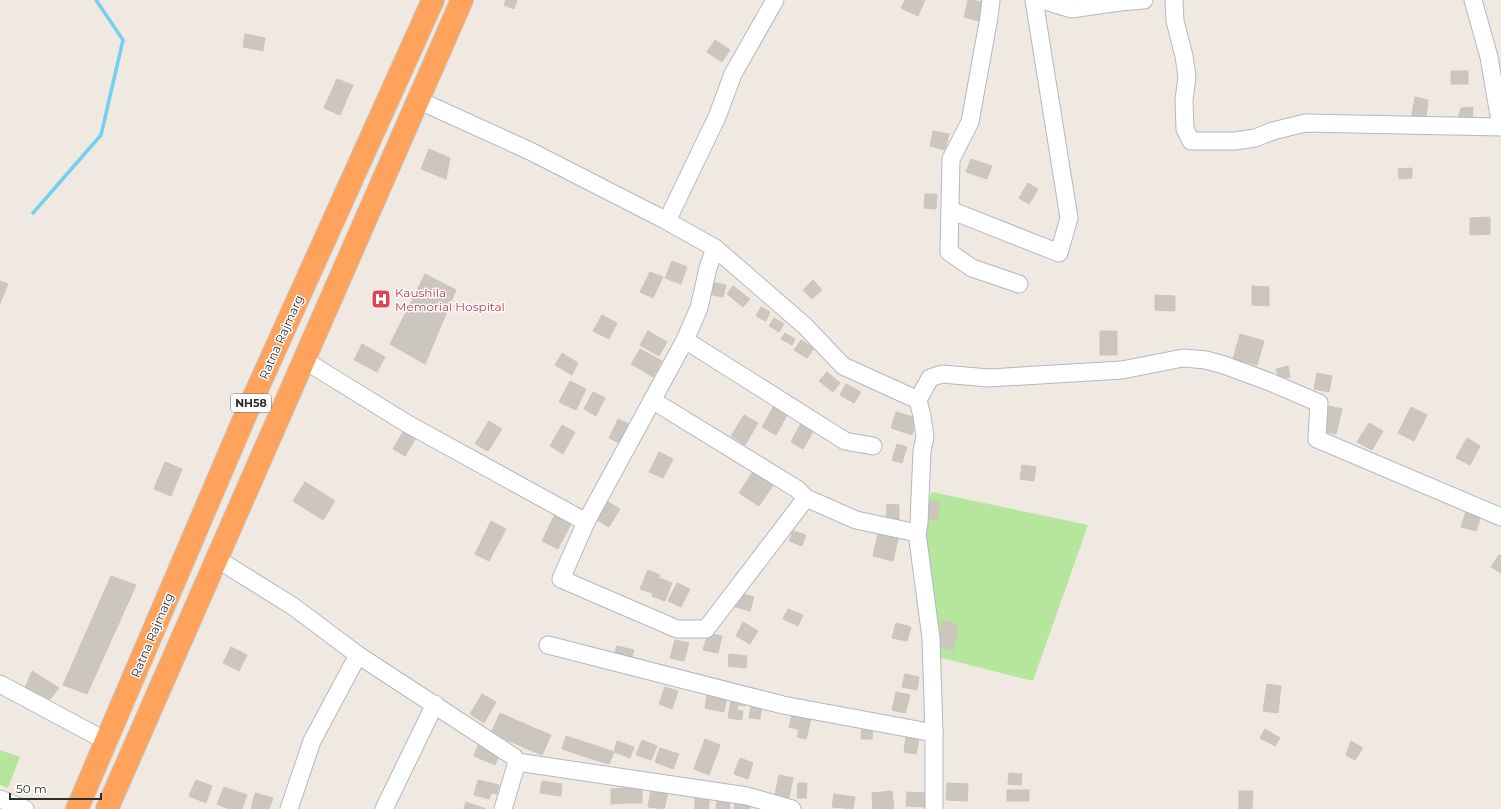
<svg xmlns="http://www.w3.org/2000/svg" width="1501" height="809" font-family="Montserrat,sans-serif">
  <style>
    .green { fill: #b6e59e }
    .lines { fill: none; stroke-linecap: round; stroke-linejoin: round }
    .stream { stroke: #75cff0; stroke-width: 3.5 }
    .building { fill: #cbc7bf; stroke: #cbc5ba }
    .minor-casing { stroke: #b4b7c1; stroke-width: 19 }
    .highway-casing { stroke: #c9c9c9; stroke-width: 24 }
    .minor { stroke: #fff; stroke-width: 17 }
    .highway { stroke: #ffa35c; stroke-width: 22 }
    .labels { text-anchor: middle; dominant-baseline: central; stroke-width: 3; stroke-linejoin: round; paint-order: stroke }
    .shield { fill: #fff; stroke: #6d6d6d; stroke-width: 1 }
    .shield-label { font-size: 11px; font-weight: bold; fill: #2e2e2e }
    .health-label { font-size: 12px; fill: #be3a42; stroke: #fff; text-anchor: start }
    .street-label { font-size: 12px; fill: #2e2e2e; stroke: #fff }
  </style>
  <rect width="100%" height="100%" fill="#efe9e1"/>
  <!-- green -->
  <g class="green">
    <path d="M932 492 1088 525 1033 681 938 657 919 523Z"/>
    <path d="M0 750 20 757 8 788 0 785Z"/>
  </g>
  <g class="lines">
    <!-- stream -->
    <path class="stream" d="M33 213 101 135 123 40 96 0"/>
  </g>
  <!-- building -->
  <g class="building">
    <path d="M506 0H517L514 9 504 5Z"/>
    <path d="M905 0H925L918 16 901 8Z"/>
    <path d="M968 0 984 2 979 21 964 17Z"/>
    <path d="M245 34 265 38 263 51 243 47Z"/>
    <path d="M715 40 730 50 722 62 707 52Z"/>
    <rect x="1451" y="71" width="17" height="13"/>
    <path d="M337 79 353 85 340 115 324 108Z"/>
    <path d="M1415 97 1428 100 1426 118 1411 119Z"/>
    <path d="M1473 107 1472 122 1457 121 1461 108Z"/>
    <path d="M933 131 949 134 945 150 930 146Z"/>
    <path d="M429 149 450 158 446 179 421 169Z"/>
    <path d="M971 159 992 166 987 179 966 172Z"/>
    <path d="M1412 168V178L1399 179 1398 169Z"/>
    <path d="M1028 183 1038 189 1029 204 1019 198Z"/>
    <path d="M925 194H937L936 209 924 208Z"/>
    <path d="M1490 217V234L1470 235V218Z"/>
    <path d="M672 261 687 267 681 284 665 278Z"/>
    <path d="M650 272 663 277 653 298 640 292Z"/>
    <path d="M425 274 456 290 425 364 390 344Z"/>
    <path d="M813 280 822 290 812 299 803 290Z"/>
    <path d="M0 281 8 284 0 303Z"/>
    <path d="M712 282 726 285 723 297 709 294Z"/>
    <path d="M733 286 750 299 743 307 727 294Z"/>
    <path d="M1252 286 1269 287V306L1252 305Z"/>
    <path d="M1155 295 1175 296V311L1155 310Z"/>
    <path d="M761 307 770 312 766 321 756 316Z"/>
    <path d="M602 315 617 323 609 339 593 331Z"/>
    <path d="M774 318 784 324 779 332 769 326Z"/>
    <path d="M648 331 667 342 659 356 640 345Z"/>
    <rect x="1100" y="331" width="17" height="24"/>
    <path d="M785 333 795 339 792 345 781 339Z"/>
    <path d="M1240 334 1264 341 1257 365 1233 359Z"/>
    <path d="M801 340 814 348 807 358 794 350Z"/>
    <path d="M362 344 385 357 377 372 354 360Z"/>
    <path d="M640 349 662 361 653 377 631 364Z"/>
    <path d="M562 353 578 363 572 375 555 365Z"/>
    <path d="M1288 366 1290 377 1279 379 1276 369Z"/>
    <path d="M827 372 840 383 833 392 819 381Z"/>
    <path d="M1317 373 1332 376 1329 392 1314 389Z"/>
    <path d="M570 381 586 389 576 410 559 402Z"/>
    <path d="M846 384 861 392 854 403 840 395Z"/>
    <path d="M593 392 605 398 596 416 584 409Z"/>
    <path d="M776 402 790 410 776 435 762 427Z"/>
    <path d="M1329 406 1342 409 1336 434 1323 431Z"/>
    <path d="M1411 407 1427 415 1414 441 1398 433Z"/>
    <path d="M896 412 917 418 912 435 891 428Z"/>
    <path d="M744 415 758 423 745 445 731 436Z"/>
    <path d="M618 419 631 425 621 444 609 438Z"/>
    <path d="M489 421 502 429 488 451 475 444Z"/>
    <path d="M801 423 814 430 803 449 791 442Z"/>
    <path d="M1369 423 1383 431 1372 450 1357 442Z"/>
    <path d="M562 425 575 432 563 454 550 446Z"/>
    <path d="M404 430 416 438 405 456 393 449Z"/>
    <path d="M1467 438 1480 446 1470 465 1456 458Z"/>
    <path d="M897 444 907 447 902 463 892 460Z"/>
    <path d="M659 452 673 459 663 478 649 472Z"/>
    <path d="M165 462 182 469 171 496 154 489Z"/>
    <path d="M1022 465 1036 467 1034 481 1020 479Z"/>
    <path d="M754 470 774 484 759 506 739 493Z"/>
    <path d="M305 482 335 501 323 520 293 501Z"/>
    <path d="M605 500 620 509 609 527 594 518Z"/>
    <path d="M929 501 940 502 937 520 927 518Z"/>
    <path d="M887 504 899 505V521H886Z"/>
    <path d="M1467 508 1482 513 1476 531 1461 527Z"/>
    <path d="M555 514 572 522 558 549 542 541Z"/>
    <path d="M491 521 506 529 489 561 475 554Z"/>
    <path d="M793 531 806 535 802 546 789 541Z"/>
    <path d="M878 534 898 539 893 561 873 556Z"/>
    <path d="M1499 555 1501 556V573L1491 567Z"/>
    <path d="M648 570 660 575 652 593 640 589Z"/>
    <path d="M111 576 136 585 87 694 63 685Z"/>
    <path d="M659 578 672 583 665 601 652 596Z"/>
    <path d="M677 583 690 589 681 607 668 601Z"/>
    <path d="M736 592 754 597 750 611 732 606Z"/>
    <path d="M788 609 803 615 798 626 783 619Z"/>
    <path d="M943 621 958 625 953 650 937 647Z"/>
    <path d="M743 622 758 631 750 644 736 636Z"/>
    <path d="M896 623 911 627 907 641 892 638Z"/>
    <path d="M708 633 722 636 718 653 703 650Z"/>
    <path d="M675 640 689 643 684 661 670 658Z"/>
    <path d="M617 646 634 650 631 660 614 656Z"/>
    <path d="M231 647 247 655 239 671 223 663Z"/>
    <path d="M729 654 747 656 746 668 728 666Z"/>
    <path d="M32 671 59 688 50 699 25 688Z"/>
    <path d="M905 674 919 677 917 690 902 687Z"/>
    <path d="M1267 684 1281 686 1278 713 1263 711Z"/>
    <path d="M665 687 678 691 672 709 659 704Z"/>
    <path d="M896 692 910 695 905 713 892 710Z"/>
    <path d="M482 694 496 702 484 723 470 714Z"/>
    <path d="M707 694 727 698 724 712 705 708Z"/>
    <path d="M732 695 746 698 745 706 738 705 737 710 743 711 742 720 728 718Z"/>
    <path d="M751 704 762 706 760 719 749 718Z"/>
    <path d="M793 710 812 715 806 739 797 737 799 730 789 727Z"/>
    <path d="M500 713 518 721 509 741 491 733Z"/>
    <path d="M518 721 532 727 523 747 509 741Z"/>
    <path d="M532 727 551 735 542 755 523 747Z"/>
    <path d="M862 727H873L872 739H861Z"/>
    <path d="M1265 729 1280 738 1275 746 1260 738Z"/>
    <path d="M566 736 581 741 577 754 562 749Z"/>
    <path d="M906 737 919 739 916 754 904 752Z"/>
    <path d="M705 739 720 745 709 775 694 769Z"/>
    <path d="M642 740 657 746 651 760 636 755Z"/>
    <path d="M581 741 597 746 592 759 577 754Z"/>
    <path d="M617 741 634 747 630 758 614 752Z"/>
    <path d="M1351 741 1363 748 1355 760 1346 755Z"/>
    <path d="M479 743 501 752 495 765 474 756Z"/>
    <path d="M597 746 614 752 609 764 592 759Z"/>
    <path d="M660 748 679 754 673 769 655 762Z"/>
    <path d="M740 758 753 763 748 779 734 774Z"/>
    <path d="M1009 773 1022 774 1021 785 1008 784Z"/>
    <path d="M779 775 793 778 789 798 775 795Z"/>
    <path d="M196 780 212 786 206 803 189 796Z"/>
    <path d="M478 780 499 785 497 794 491 793 489 799 474 795Z"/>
    <path d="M542 781 562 784 561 796 540 793Z"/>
    <path d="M798 783H807L806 798H797Z"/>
    <path d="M947 783 968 784 967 801 946 800Z"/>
    <path d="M224 787 247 795 242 809H229L217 804Z"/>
    <path d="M625 788V803L611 804V789Z"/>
    <rect x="625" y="788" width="17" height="15"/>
    <path d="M651 790 668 793 664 809 648 807Z"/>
    <rect x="1007" y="790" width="22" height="11"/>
    <path d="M892 791 894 809H873L872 793Z"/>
    <path d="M1239 791H1253L1252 809H1239Z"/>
    <path d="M907 792 926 793 925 807 906 806Z"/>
    <path d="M255 793 273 798 269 809H251Z"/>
    <path d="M834 794 855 797 853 809 832 807Z"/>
    <rect x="695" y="798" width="14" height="11"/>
    <path d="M717 801 730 802V809H716Z"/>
    <path d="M466 802 486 809H464Z"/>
    <path d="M735 802 750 803V809H734Z"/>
  </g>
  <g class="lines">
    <!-- minor casing -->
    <g class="minor-casing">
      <g id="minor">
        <path d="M991 0 989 17 970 122 951 159 949 252 972 268 1019 284"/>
        <path d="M1042 0 1071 9 1120 2 1144 0"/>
        <path d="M1174 0 1175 21 1184 56 1187 77 1184 100 1185 129 1191 141H1235L1255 138 1273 131 1305 123 1501 127 1489 57 1473 0"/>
        <path d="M418 100 530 151 667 221 715 248"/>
        <path d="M950 210 1059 253 1069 218 1034 0"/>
        <path d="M667 221 717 117 733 74 775 0"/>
        <path d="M685 340 845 441 873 446"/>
        <path d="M304 360 406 423 586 522"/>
        <path d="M652 400 797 489 806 498 856 520 917 533"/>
        <path d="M918 400 930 378 942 374 989 378 1122 370 1183 358 1206 360 1224 365 1270 382 1319 403 1317 439 1501 517"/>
        <path d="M806 498 706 629H677L561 579 586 522 685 340 699 308 708 268 715 248 805 326 843 366 918 400 922 416 925 437 922 451 919 523 917 533 931 638 934 733V809"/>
        <path d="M217 559 294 607 358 655 514 757 517 762 747 796 792 809"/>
        <path d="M548 645 783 705 934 733"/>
        <path d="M0 684 106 741"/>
        <path d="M0 799 25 809"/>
        <path d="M289 809 312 741 358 655"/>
        <path d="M384 809 435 704"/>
        <path d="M503 809 517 762"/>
      </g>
    </g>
    <!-- highway casing -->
    <g class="highway-casing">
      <g id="highway">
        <path d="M77 809 246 414 433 0"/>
        <path d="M107 809 462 0"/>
      </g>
    </g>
    <!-- minor -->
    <use href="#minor" class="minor"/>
    <!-- highway -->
    <use href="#highway" class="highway"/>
  </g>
  <!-- icons -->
  <defs>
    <g id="hospital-square" transform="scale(1)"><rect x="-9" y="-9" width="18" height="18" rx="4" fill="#e0444e" stroke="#fff"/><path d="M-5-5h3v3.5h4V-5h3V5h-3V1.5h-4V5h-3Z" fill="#fff"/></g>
  </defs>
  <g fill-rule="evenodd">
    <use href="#hospital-square" x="381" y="299"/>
  </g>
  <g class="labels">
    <!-- shield labels -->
    <rect class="shield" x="231" y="394" width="40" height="18" rx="3"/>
    <g class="shield-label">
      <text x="251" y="403">NH58</text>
    </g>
    <!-- health labels -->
    <g class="health-label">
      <text x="395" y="292">Kaushila<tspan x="395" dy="14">Memorial Hospital</tspan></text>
    </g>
    <!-- street labels -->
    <g class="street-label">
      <text transform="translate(281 337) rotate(-66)">Ratna Rajmarg</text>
      <text transform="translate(152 635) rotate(-67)">Ratna Rajmarg</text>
    </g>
  </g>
  <!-- scale -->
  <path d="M10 793v6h91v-6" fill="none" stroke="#2e2e2e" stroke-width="2"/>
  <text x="16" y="793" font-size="12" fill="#2e2e2e" stroke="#ffffff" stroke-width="3" paint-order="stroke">50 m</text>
</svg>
